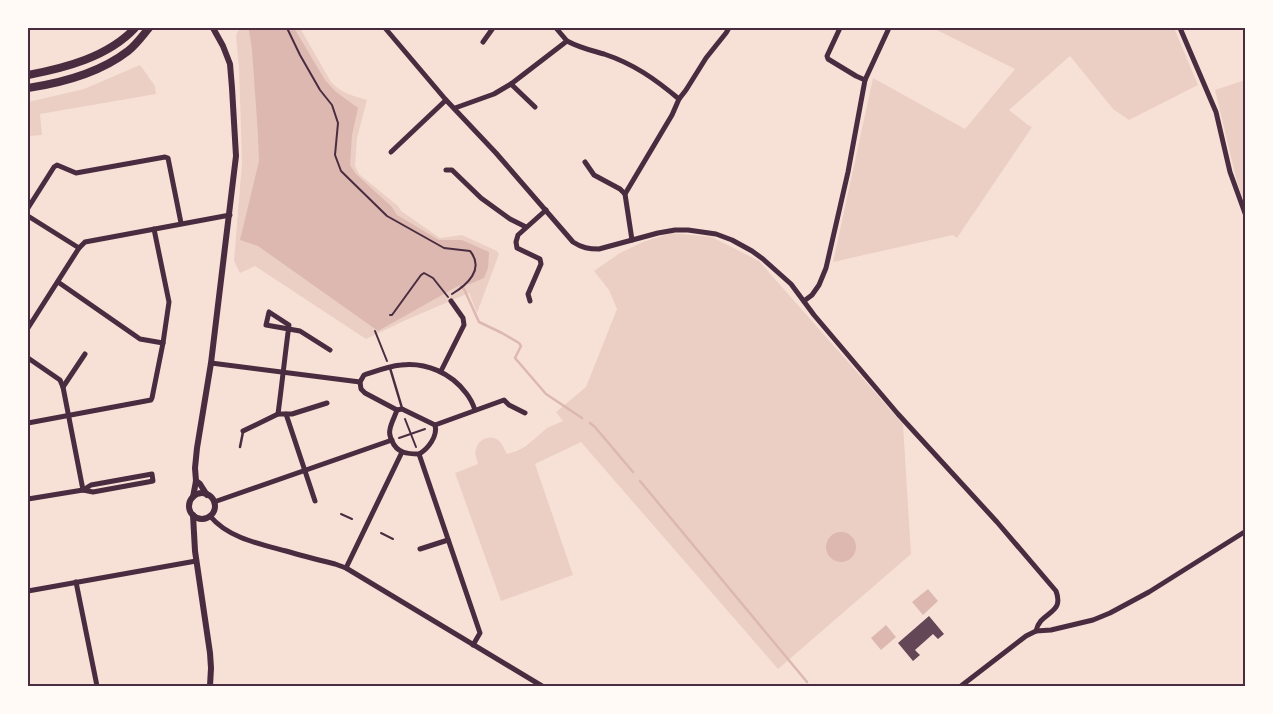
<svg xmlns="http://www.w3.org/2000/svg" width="1273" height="714" font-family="Figtree,sans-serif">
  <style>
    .green { fill: #ebcfc5 }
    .water { fill: #dcb8b0 }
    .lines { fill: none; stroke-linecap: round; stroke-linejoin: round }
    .stream { stroke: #dcb8b0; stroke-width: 2.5 }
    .building { fill: #644757 }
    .path { stroke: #4a2c40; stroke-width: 2 }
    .service { stroke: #4a2c40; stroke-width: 2.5 }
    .minor { stroke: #4a2c40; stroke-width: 5 }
    .tertiary { stroke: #4a2c40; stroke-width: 6 }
    .secondary { stroke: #4a2c40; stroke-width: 8 }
    .neatline { fill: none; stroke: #4a2c40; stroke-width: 2 }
  </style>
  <rect width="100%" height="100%" fill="#f7e1d7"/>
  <!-- green -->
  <g class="green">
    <path d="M241 28H300L331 82C341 93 354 96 367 100L357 138 355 166 359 174 398 206 401 211 440 238 462 235 497 251 499 254 477 313 469 293 406 320 366 339 255 266 240 273 234 261 242 163 239 67 236 37 237 32Z"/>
    <path d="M933 28H1174L1198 85 1129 120 1113 109 1070 56 1009 110 1028 125 1032 127 957 238 953 235 833 262 873 78 965 129 1015 69Z"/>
    <path d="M140 65 155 86 156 94 40 114 42 135 28 136V102L84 89Z"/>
    <path d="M1245 80H1246L1245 205 1237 182 1215 90Z"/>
    <path d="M671 233 712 237 759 261 903 424 911 554 778 669 581 442 535 464 573 575 501 601 455 473 478 464C477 459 474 454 476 449 478 439 491 434 498 440 503 444 504 449 507 454L517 451 526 446 547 428 563 421 556 412 586 387 617 309 609 290 594 271 620 253 643 242Z"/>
  </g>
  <!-- water -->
  <g class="water">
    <path d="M252 28H294L325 80 335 91 358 108 352 135 350 165 356 174 392 207 397 215 439 240H462L489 252 488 268 484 278 470 284H463L458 286 378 331 258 246 240 240 259 161 258 135 252 50 249 30Z"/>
    <circle cx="841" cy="547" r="15"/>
    <path d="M928 589 938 601 923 615 912 602Z"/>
    <path d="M886 625 896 637 881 650 871 638Z"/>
  </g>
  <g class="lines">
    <!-- stream -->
    <g class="stream">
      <path d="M461 286 464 289 479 322 502 333 519 343 521 346 515 358 546 394 582 418"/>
      <path d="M590 423 595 427 633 472"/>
      <path d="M640 481 807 682"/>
    </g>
  </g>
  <!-- building -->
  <path class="building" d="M929 616 944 634 938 639 933 634 915 650 920 655 913 661 898 643Z"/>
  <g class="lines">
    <!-- path -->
    <g class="path">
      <path d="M287 28 300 55 320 90 332 105 338 123 335 155 341 171 387 216 444 248 470 251C485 269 467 285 452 294"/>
      <path d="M390 315H392L421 275 424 273 433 278 448 297"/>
      <path d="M375 331 387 361"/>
      <path d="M405 419 416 447"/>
      <path d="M399 438 425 429"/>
      <path d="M341 514 352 519"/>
      <path d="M381 533 393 539"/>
    </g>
    <!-- service -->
    <g class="service">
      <path d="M390 368 402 408"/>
      <path d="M240 447 243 432"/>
    </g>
    <!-- minor -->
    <g class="minor">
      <path d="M385 28 446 100 496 153 573 242C582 248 589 249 599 249L658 233 675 230H688L716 234 732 240 752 251 763 259 791 284 814 315 898 414 997 522 1056 591C1065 615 1040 611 1036 631"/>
      <path d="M556 28 567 41"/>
      <path d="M840 28 827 56 828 59 856 76 865 80"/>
      <path d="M1180 28 1216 112 1230 172 1246 216"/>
      <path d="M483 42 493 28"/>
      <path d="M511 84 535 107"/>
      <path d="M455 108 494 94 511 84 567 41C580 48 590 50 604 54 634 64 655 79 679 99"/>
      <path d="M391 152 446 100"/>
      <path d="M585 162 594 175 620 189 625 194"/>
      <path d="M446 170H452L481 198 510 219 526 227"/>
      <path d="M28 208 54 167 57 165 76 173 165 157 168 158 181 223"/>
      <path d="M28 216 79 248"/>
      <path d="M632 240 625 194 672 115 679 99 686 90 706 58 726 33 729 28"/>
      <path d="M58 282 140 339 163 343"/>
      <path d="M530 301 528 294 541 264 540 259 517 248 516 242 518 235 546 210"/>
      <path d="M804 301 812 295 819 285 826 268 848 172 865 80 889 28"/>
      <path d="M28 328 79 248 85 242 230 215"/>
      <path d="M28 358 60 380 63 387 83 490"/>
      <path d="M211 363 360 382"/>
      <path d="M441 371 464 325 463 318 451 301"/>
      <path d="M63 387 85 354"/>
      <path d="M402 409 435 425C438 436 428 449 419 454 407 454 397 453 392 441 390 437 389 433 390 429 391 423 395 416 397 410Z"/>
      <path d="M397 410 365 393 361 389 360 382 364 375C376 371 389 366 401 365 426 362 451 373 466 393 470 398 473 404 475 410"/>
      <path d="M278 414C282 384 285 355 289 325L269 312 266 325 300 331 330 350"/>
      <path d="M286 414 315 501"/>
      <path d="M28 423 151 400 152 398 163 343 169 302 154 229"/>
      <path d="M435 425 504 400 509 405 525 413"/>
      <path d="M243 431 278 414H292L327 403"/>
      <path d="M419 454 480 633 473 645"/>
      <path d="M28 499 83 490 91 485 152 474 153 481 148 482 93 492 83 490"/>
      <path d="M214 502 392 440"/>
      <path d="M210 516C228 538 260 544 286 551 303 556 319 560 335 564L346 568 542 686"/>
      <path d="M420 549 448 540"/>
      <path d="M346 568 402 452"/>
      <path d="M76 582 97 686"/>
      <path d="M28 591 196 561"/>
      <path d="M961 686 1026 636 1036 631 1051 630 1093 620 1110 613 1149 592 1246 531"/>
    </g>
    <!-- tertiary -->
    <g class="tertiary">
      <path d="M196 481 200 484 207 495"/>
      <circle cx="202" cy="506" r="13"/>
      <path d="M193 497 196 481 195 468 197 448 211 363 236 156 232 88 230 64 223 46 213 28"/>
      <path d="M193 515 195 551 210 653 211 668 210 686"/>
    </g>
    <!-- secondary -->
    <g class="secondary">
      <path d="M28 75C65 68 108 57 135 28"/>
      <path d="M28 88C61 83 101 72 128 51 136 45 143 35 149 28"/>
    </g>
  </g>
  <!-- border -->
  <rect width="1273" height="714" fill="none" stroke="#fffaf5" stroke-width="58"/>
  <rect x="29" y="29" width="1215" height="656" class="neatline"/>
</svg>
